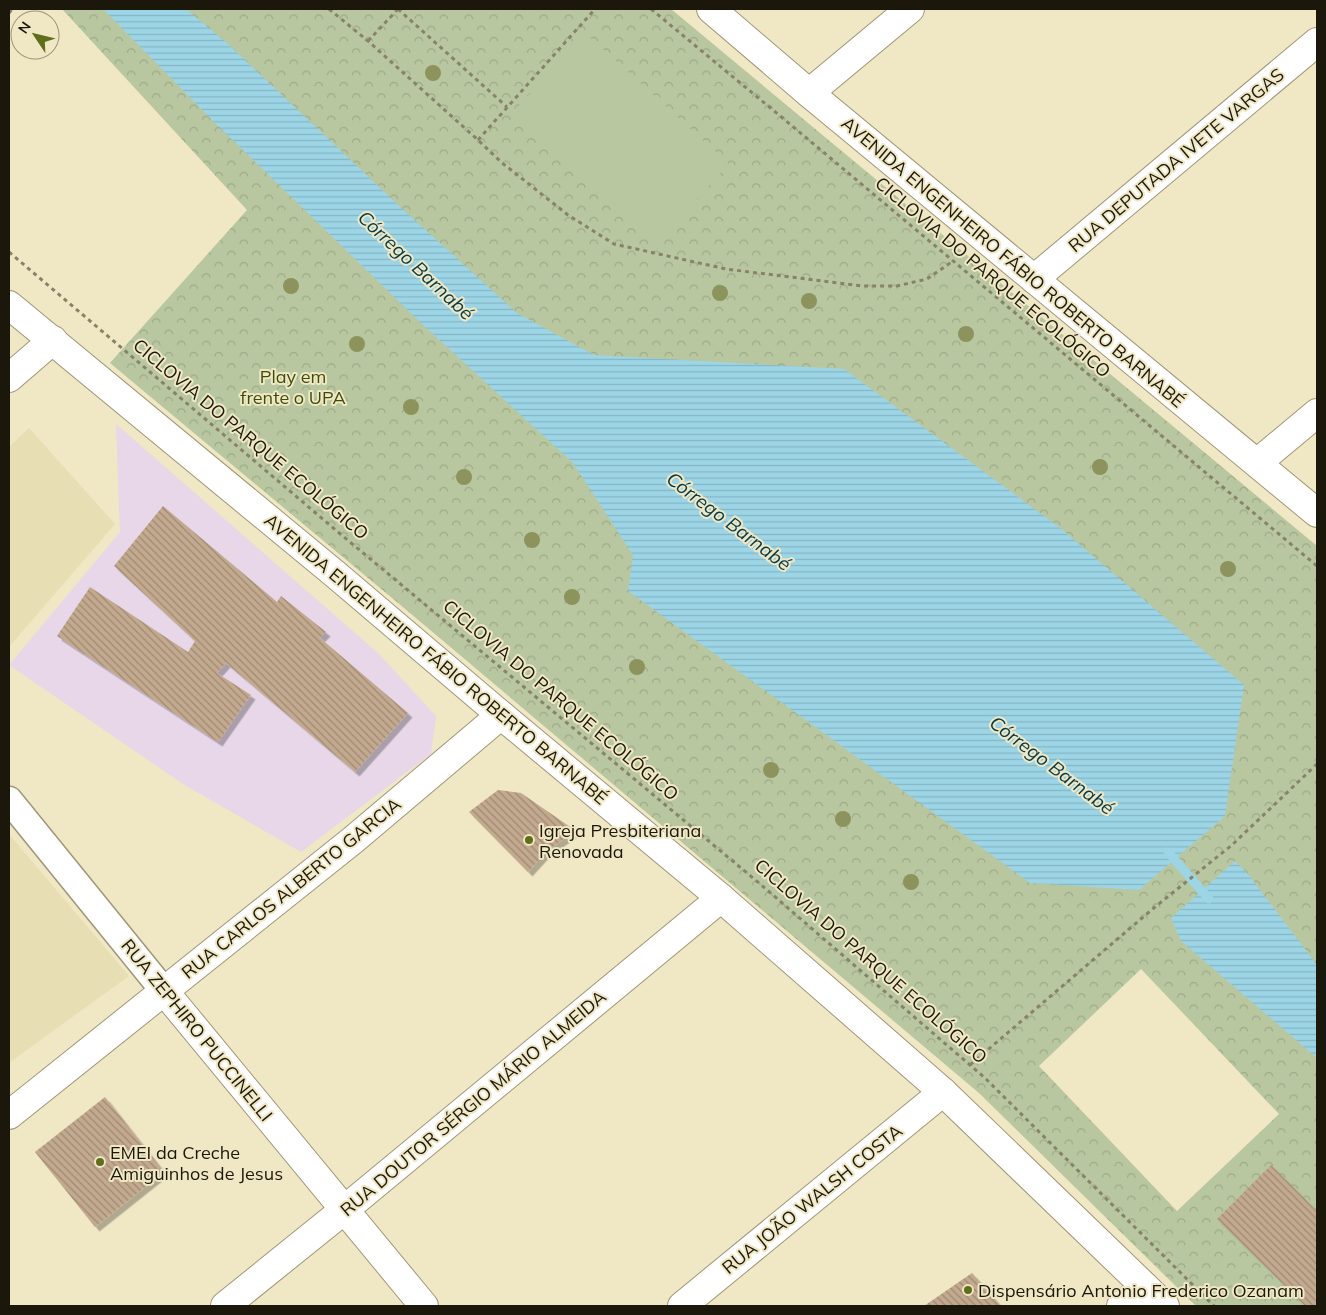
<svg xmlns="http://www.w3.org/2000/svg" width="1326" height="1315" font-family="Mulish,sans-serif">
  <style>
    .built { fill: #e8deb4 }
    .medical { fill: #e7d7e8 }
    .park { fill: url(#park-crowns); fill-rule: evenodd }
    .pitch { fill: #b8c79f }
    .water { fill: url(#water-rules) }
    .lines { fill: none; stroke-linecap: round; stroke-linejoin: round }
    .stream { stroke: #9cd5e6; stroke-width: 9 }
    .building { fill: url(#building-back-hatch); filter: url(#shadow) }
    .pedestrian-casing { stroke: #9f9777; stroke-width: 29 }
    .minor-casing { stroke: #9f9777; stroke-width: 30 }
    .primary-casing { stroke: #9f9777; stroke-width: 30 }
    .path { stroke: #88826a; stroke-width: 3; stroke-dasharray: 4 4; stroke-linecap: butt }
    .pedestrian { stroke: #fff; stroke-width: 26 }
    .minor { stroke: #fff; stroke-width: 28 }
    .primary { stroke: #fff; stroke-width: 28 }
    .tree { fill: #8c935d }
    .poi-dot { fill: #5f6e19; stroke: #f0e7c5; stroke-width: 2 }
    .labels { text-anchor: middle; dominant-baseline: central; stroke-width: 4; stroke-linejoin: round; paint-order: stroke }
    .street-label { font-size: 18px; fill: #1b180b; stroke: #f0e7c5 }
    .park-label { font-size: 18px; fill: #3b4e08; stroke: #f0e7c5 }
    .poi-label { font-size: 18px; fill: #1b180b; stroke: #f0e7c5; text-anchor: start }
    .water-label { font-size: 19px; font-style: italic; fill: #053b48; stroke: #f0e7c5 }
  </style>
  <defs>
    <pattern id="park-crowns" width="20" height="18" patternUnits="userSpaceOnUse" patternTransform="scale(1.25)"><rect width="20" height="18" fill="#b8c79f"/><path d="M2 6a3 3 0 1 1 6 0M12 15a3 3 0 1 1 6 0" fill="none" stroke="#9eaa88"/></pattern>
    <pattern id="water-rules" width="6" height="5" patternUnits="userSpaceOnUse" patternTransform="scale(1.25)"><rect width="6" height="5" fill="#9cd5e6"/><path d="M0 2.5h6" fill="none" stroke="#86b6c4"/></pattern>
    <pattern id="building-back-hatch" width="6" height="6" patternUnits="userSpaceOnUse" patternTransform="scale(1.25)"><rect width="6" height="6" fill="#c3aa8f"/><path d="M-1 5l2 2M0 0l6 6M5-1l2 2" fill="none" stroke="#9e8973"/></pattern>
    <filter id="shadow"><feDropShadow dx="4.5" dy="4.5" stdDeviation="0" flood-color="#0004"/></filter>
  </defs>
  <rect width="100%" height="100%" fill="#f0e7c5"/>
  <!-- built -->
  <g class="built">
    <path d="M29 428 115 524 9 647V447Z"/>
    <path d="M9 834 129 976 9 1063Z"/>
  </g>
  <!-- medical -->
  <path class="medical" d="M116 424 379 654 436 716 431 754 301 852 183 784 9 665 120 532Z"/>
  <!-- park -->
  <path class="park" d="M62 9H671L1317 546V1211L1271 1166 1218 1219 1305 1306H1196L979 1093 410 613 110 363 247 210ZM1141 969 1279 1114 1177 1211 1039 1066Z"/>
  <!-- pitch -->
  <path class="pitch" d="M585 33 729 164 658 241 514 111Z"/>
  <!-- water -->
  <g class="water">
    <path d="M103 9H186L227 43 397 204 517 313 594 355 844 369 1059 527 1244 685 1225 816 1139 890 1030 883 628 591 633 555 573 463 421 323 215 123Z"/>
    <path d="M1235 861 1248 874 1317 965V1058L1181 941 1171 918Z"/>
  </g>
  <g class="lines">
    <!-- stream -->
    <path class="stream" d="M1168 852 1209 899"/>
  </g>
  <!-- building -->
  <g class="building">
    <path d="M163 506 277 602 281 596 326 632 320 638 408 713 355 772 226 663 217 673 251 695 218 742 57 636 90 587 188 652 195 641 114 566Z"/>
    <path d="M498 790 521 793 576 831 548 850 528 872 469 812Z"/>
    <path d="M105 1097 164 1172 95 1227 35 1152Z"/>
    <path d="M1271 1165 1317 1211V1306H1305L1217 1219Z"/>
    <path d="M972 1273 1001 1306H924Z"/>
  </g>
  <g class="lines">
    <!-- pedestrian casing -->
    <g class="pedestrian-casing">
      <path id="pedestrian" d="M9 800 164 991"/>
    </g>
    <!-- minor casing -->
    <g class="minor-casing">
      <g id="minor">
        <path d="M809 93 910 9"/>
        <path d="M1034 279 1317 42"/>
        <path d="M9 378 53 340"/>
        <path d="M1257 463 1317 413"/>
        <path d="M164 991 424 1306"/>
        <path d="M9 1115 353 840 501 715"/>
        <path d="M225 1306 344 1210 721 898"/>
        <path d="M682 1306 943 1092"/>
        <path d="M1121 1306 1145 1287"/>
      </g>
    </g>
    <!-- primary casing -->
    <g class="primary-casing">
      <g id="primary">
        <path d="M711 9 809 93 1317 513"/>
        <path d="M9 305 335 574 501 715 721 898 943 1092 1165 1306"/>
      </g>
    </g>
    <!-- path -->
    <g class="path">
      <path d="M329 9 368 41 478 140 501 162 568 215 614 244 726 269 862 286H897L927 279 953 261"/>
      <path d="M398 9 507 107"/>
      <path d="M651 9 785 120 1317 566"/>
      <path d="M9 13 12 9"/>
      <path d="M368 41 398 9"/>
      <path d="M478 140 595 9"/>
      <path d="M9 252 338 532 759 883 985 1078 1214 1306"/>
      <path d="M970 1065 1155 907 1232 845 1317 764"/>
    </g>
    <!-- pedestrian -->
    <use href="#pedestrian" class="pedestrian"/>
    <!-- minor -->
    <use href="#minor" class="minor"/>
    <!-- primary -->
    <use href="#primary" class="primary"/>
  </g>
  <!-- trees -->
  <g class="tree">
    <circle cx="433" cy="73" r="8"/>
    <circle cx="291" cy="286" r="8"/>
    <circle cx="720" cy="293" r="8"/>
    <circle cx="809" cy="301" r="8"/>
    <circle cx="966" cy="334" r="8"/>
    <circle cx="357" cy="344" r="8"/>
    <circle cx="411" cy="407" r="8"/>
    <circle cx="1100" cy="467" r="8"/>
    <circle cx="464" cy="477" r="8"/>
    <circle cx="532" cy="540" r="8"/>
    <circle cx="1228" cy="569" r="8"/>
    <circle cx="572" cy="597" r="8"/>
    <circle cx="637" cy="667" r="8"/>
    <circle cx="771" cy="770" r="8"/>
    <circle cx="843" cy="819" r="8"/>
    <circle cx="911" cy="882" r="8"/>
  </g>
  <!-- markers -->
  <g class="poi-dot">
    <circle cx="529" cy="840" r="5"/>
    <circle cx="100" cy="1162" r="5"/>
    <circle cx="968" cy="1290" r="5"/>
  </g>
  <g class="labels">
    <!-- street labels -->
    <g class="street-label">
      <text transform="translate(1176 160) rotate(-40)">RUA DEPUTADA IVETE VARGAS</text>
      <text transform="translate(1013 262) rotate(40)">AVENIDA ENGENHEIRO FÁBIO ROBERTO BARNABÉ</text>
      <text transform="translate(993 277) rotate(40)">CICLOVIA DO PARQUE ECOLÓGICO</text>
      <text transform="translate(251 439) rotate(40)">CICLOVIA DO PARQUE ECOLÓGICO</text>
      <text transform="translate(436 659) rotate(40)">AVENIDA ENGENHEIRO FÁBIO ROBERTO BARNABÉ</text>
      <text transform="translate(561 700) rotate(40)">CICLOVIA DO PARQUE ECOLÓGICO</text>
      <text transform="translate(291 888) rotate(-39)">RUA CARLOS ALBERTO GARCIA</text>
      <text transform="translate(871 961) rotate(41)">CICLOVIA DO PARQUE ECOLÓGICO</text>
      <text transform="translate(197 1030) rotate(51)">RUA ZEPHIRO PUCCINELLI</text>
      <text transform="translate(473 1103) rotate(-40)">RUA DOUTOR SÉRGIO MÁRIO ALMEIDA</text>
      <text transform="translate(812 1199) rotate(-39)">RUA JOÃO WALSH COSTA</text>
    </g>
    <!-- park labels -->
    <g class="park-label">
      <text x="293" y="376">Play em<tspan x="293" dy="21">frente o UPA</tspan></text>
    </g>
    <!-- poi labels -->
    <g class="poi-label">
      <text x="539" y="830">Igreja Presbiteriana<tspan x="539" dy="21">Renovada</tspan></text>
      <text x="110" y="1152">EMEI da Creche<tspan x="110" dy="21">Amiguinhos de Jesus</tspan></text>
      <text x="978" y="1290">Dispensário Antonio Frederico Ozanam</text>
    </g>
    <!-- water labels -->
    <g class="water-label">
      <text transform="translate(416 265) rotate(43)">Córrego Barnabé</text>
      <text transform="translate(729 521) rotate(37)">Córrego Barnabé</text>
      <text transform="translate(1052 765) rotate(37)">Córrego Barnabé</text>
    </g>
  </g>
  <!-- border -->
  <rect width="1326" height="1315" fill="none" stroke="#1b180b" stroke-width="20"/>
  <!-- north arrow -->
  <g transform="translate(35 35) rotate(305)"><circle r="24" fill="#f0e7c5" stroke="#9b947b"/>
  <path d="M0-4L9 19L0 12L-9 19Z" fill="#5f6e19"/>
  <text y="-8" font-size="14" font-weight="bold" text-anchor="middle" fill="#1b180b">N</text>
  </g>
</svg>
